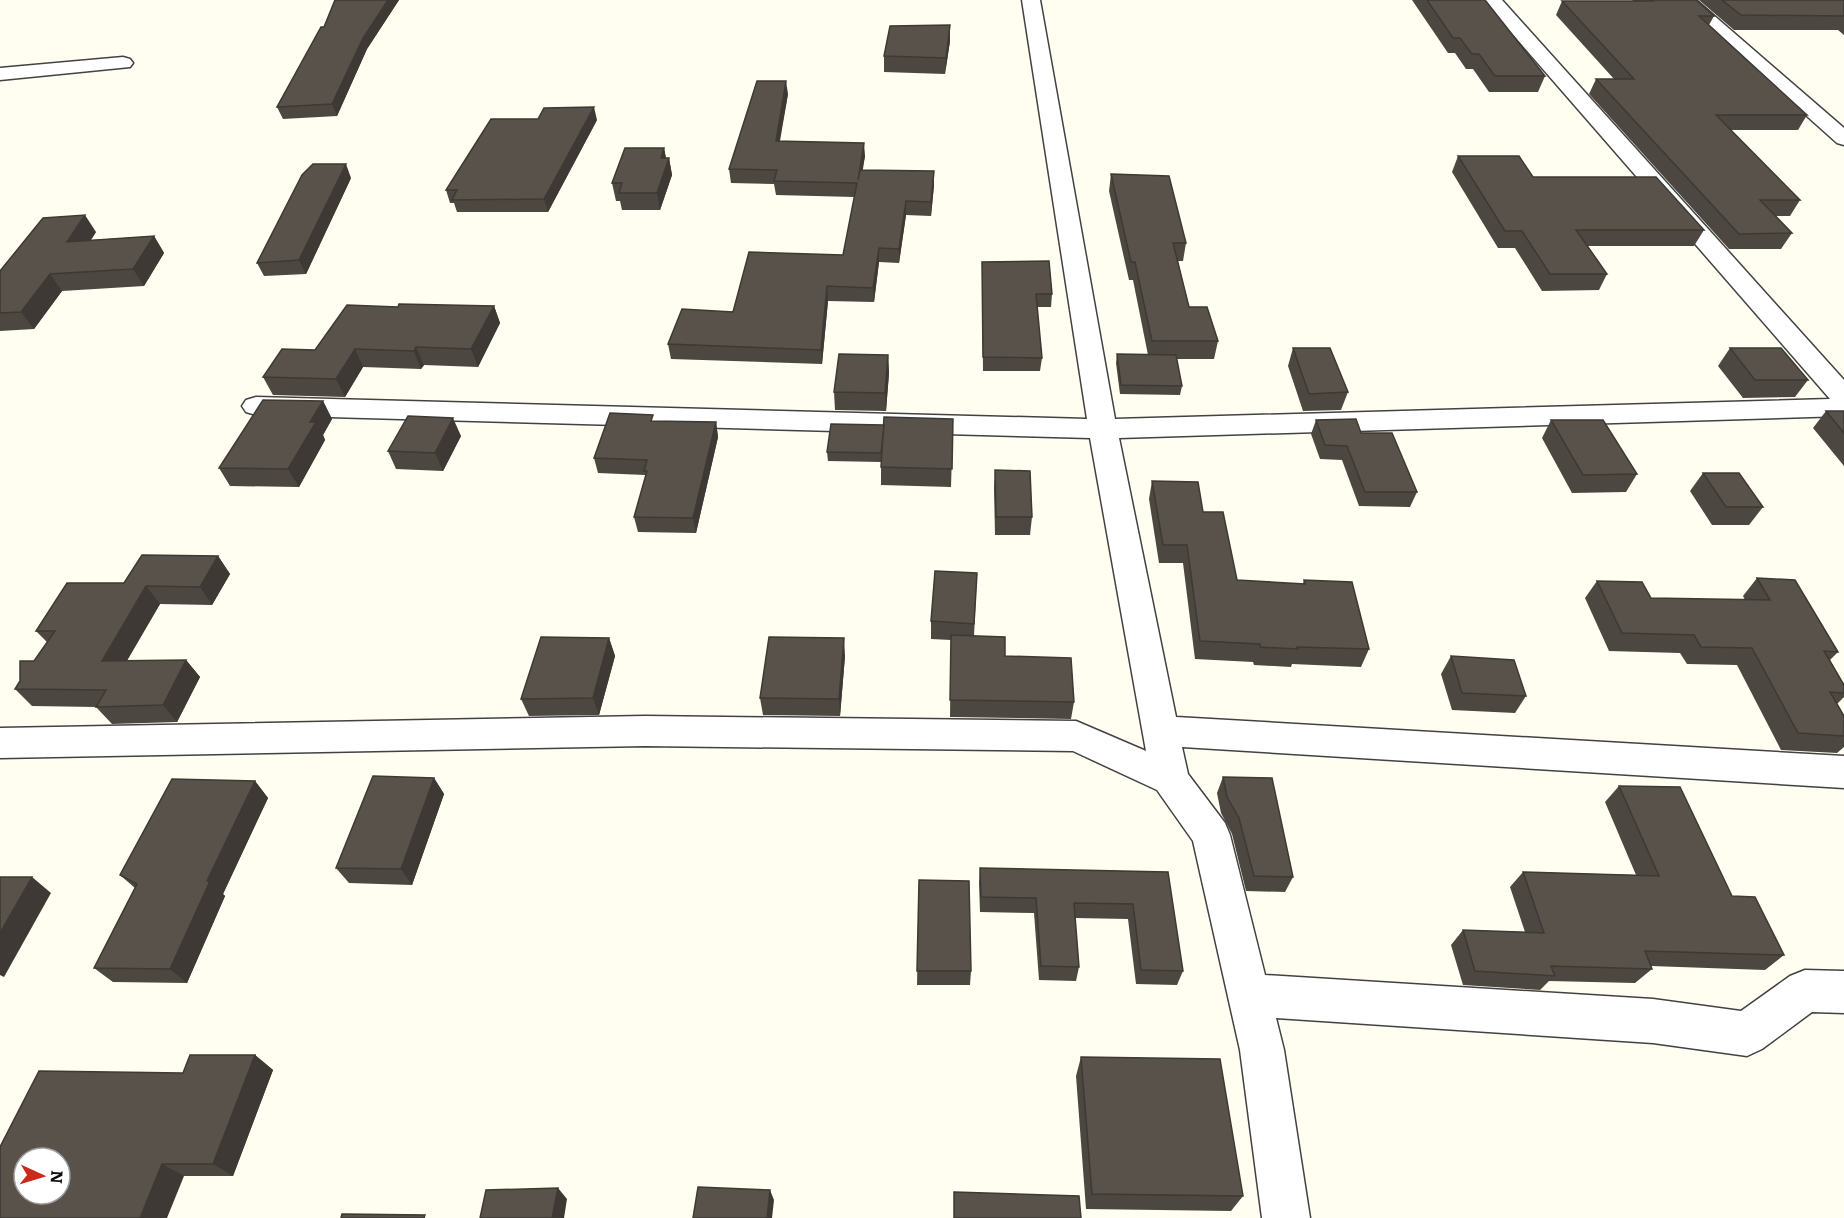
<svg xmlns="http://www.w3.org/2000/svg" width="1844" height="1218" font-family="Literata,serif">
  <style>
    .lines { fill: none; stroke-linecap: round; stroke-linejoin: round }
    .street-casing { stroke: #424242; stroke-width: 3 }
    .street { fill: #fff; fill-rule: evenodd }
    .wall { fill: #4c4740 }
    .shaded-wall { fill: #3e3934 }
    .building { fill: #58524a; stroke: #3e3934; stroke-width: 1.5; fill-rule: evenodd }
  </style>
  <rect width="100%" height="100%" fill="#fffef1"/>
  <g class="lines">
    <!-- street casing -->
    <g class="street-casing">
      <g id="street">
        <path d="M1022 0H1040L1115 419 1830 399 1483 0H1502L1844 380V416L1119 438 1176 717 1844 756V788L1182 747 1188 774 1225 823 1230 835 1265 975 1653 999 1741 1011 1790 976 1805 970 1844 971V1013L1812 1012 1762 1049 1747 1056 1653 1043 1276 1018 1284 1050 1310 1218H1262L1240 1050 1193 841 1157 790 1073 751 645 746 0 758V728L645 716 1076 721 1146 751 1090 438 256 415 246 412 242 406 246 400 256 397 1087 419Z"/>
        <path d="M1677 0H1696L1844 128V145L1837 143Z"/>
        <path d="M123 57 130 59 133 63 130 67 0 80V68Z"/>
      </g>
    </g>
    <!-- street -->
    <use href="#street" class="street"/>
  </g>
  <!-- wall -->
  <g class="wall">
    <path d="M335 0H399L367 49 337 116 283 119 277 107 324 27Z"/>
    <path d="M1412 0H1485L1545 76 1538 92H1489L1473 69H1466L1455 53H1448Z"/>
    <path d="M1632 0H1696L1714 16 1709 25 1807 115 1798 130H1731L1800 200 1790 216H1775L1792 233 1781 249H1729L1589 94 1596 79H1614L1556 15 1562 1H1633Z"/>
    <path d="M1699 0H1844V35L1838 30H1734Z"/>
    <path d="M950 25V41L945 74 884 72V56Z"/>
    <path d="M788 94 780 141 865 156 862 170 934 185 931 216 906 215 899 263 879 262 874 302 828 301 822 364 671 359 668 344 843 255 855 197 776 195 774 184 731 183 729 169Z"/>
    <path d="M597 120 548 212H457L454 203H450L446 190Z"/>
    <path d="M664 148 666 158H669L672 175 660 210H622L620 201H616L612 183Z"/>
    <path d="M1458 156 1533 177 1704 230 1694 246H1588L1607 274 1599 290 1542 291 1515 248H1498L1452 172Z"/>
    <path d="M1111 174 1186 243 1183 261H1178L1189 307 1218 341 1214 359H1176L1182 386 1180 395 1120 394 1116 363 1117 354 1148 355 1133 280H1129L1109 191Z"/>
    <path d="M351 178 306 274 264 276 257 263Z"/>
    <path d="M96 232 91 240 154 236 164 253 144 286 62 291 34 329 0 331V271Z"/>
    <path d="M982 262 1052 294 1051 307H1037L1042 358 1040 371H983Z"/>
    <path d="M494 306 500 323 478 367 424 365 421 369 363 367 345 397 273 395 263 377 398 307Z"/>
    <path d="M1293 348 1348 392 1341 410 1303 411 1288 366Z"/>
    <path d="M1730 348 1808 380 1795 397 1743 398 1718 366Z"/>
    <path d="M888 355 889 373 886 411 835 410 834 392Z"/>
    <path d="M323 401 332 419 323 435 325 440 299 487 230 486 219 468Z"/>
    <path d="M1826 411H1844V466L1813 428Z"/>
    <path d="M953 419 951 487 881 485V462L828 461 827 452 884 425Z"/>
    <path d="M1316 420 1361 433 1417 492 1410 507 1359 506 1342 460 1320 459 1311 434Z"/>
    <path d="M1551 420 1637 474 1626 492 1572 493 1542 438Z"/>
    <path d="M655 421 716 422 718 437 696 533 638 532 634 517 646 476 645 475 598 473 594 458Z"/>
    <path d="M461 436 443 471 396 469 388 451Z"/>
    <path d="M995 470 1032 517 1030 535H995L994 488Z"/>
    <path d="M1703 473 1763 507 1749 525H1712L1690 491Z"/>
    <path d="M1152 481 1203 512 1237 580 1303 584 1304 580 1369 649 1361 667 1292 664 1291 667 1254 665 1253 662 1195 659 1183 563H1159L1149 499Z"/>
    <path d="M218 556 230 574 212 605 160 604 127 660H186L200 677 177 722 112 724 96 707 32 706 15 689 47 642 36 631 124 583Z"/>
    <path d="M977 573 974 636 1074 702 1071 719 950 717 951 640 931 639V621Z"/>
    <path d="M1757 578 1838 652 1830 660 1844 685V697L1837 704 1844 716V747L1837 753 1781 750 1737 665 1687 664 1680 653 1609 651 1585 598 1597 581 1651 598 1745 600 1743 596Z"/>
    <path d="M609 638 615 656 599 715 529 716 521 699Z"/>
    <path d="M845 656 840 716 763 715 760 698Z"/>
    <path d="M1451 656 1526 696 1515 713 1452 710 1441 674Z"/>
    <path d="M1223 777 1293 877 1285 892 1246 891 1232 834 1221 813 1217 793Z"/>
    <path d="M434 778 444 794 412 885 349 883 336 868Z"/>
    <path d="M255 781 268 798 223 894 225 896 187 983 113 982 94 968 135 888 120 875Z"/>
    <path d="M1619 786 1732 896 1784 955 1765 970 1651 966 1652 969 1635 983 1549 981 1540 990 1463 985 1451 945 1463 930 1525 932 1510 887 1523 872 1636 875 1605 802Z"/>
    <path d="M980 868 1168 872 1183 971 1177 985 1136 984 1128 919 1075 918 1079 967 1076 981 1039 980 1034 913 980 912 979 883Z"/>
    <path d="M919 880 971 971 970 985H917Z"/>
    <path d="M255 1055 273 1070 233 1176H184L0 1218 183 1073Z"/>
    <path d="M1081 1057 1243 1196 1231 1211 1086 1209 1076 1076Z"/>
  </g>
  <!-- shaded-wall -->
  <g class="shaded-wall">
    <path d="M388 0H399L367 49 337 116 332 104 363 38Z"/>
    <path d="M950 25V41L945 74 946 58Z"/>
    <path d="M786 81 788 94 777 154 776 141Z"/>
    <path d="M594 107 597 120 548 212 544 199Z"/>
    <path d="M864 143 865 156 859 194 858 180Z"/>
    <path d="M664 148 667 164 669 158 672 175 660 210 657 193 661 158Z"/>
    <path d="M346 164 351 178 306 274 299 260Z"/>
    <path d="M934 171V185L931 216V202Z"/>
    <path d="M906 201V215L899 263V249Z"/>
    <path d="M85 215 96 232 78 259 67 242Z"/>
    <path d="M154 236 164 253 144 286 133 269Z"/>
    <path d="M879 248V262L874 302 873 288Z"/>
    <path d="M50 274 62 291 34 329 21 312Z"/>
    <path d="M827 286 828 301 822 364 821 350Z"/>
    <path d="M494 306 500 323 478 367 471 349Z"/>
    <path d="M416 347 424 365 421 369 414 351Z"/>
    <path d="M355 349 363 367 345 397 336 379Z"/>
    <path d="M888 355 889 373 886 411 885 393Z"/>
    <path d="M323 401 332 419 323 435 325 440 299 487 288 469 310 422Z"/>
    <path d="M453 418 461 436 443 471 435 453Z"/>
    <path d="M716 422 718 437 696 533 693 518Z"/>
    <path d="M218 556 230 574 212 605 200 587Z"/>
    <path d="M146 586 160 604 117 678 102 661Z"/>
    <path d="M609 638 615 656 599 715 593 698Z"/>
    <path d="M844 638 845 656 840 716 839 699Z"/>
    <path d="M186 660 200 677 177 722 163 705Z"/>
    <path d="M434 778 444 794 412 885 401 869Z"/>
    <path d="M255 781 268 798 223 894 225 896 187 983 170 969 207 881Z"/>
    <path d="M32 877 51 893 4 977 0 975V933Z"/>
    <path d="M255 1055 273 1070 233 1176 213 1164Z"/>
    <path d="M162 1164 184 1176 167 1218H140Z"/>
    <path d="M558 1188 567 1199 564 1218H552Z"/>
    <path d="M770 1190 774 1200 772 1218H767Z"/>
  </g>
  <!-- building -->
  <g class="building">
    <path d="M335 0H388L363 38 332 104 277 107 321 27H324Z"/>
    <path d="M1427 0H1485L1545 76H1495L1479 54H1472L1460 38H1453Z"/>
    <path d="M1652 0H1696L1714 16H1699L1807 115H1716L1800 200H1760L1792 233 1739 234 1596 79H1634L1562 1H1653Z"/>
    <path d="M1722 0H1844V16L1741 15Z"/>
    <path d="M950 25 946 58 884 56 890 26Z"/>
    <path d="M757 81H786L776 141 864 143 858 180 860 170 934 171 931 202 906 201 899 249 879 248 873 288 827 286 821 350 668 344 682 309 733 312 749 252 843 255 857 183 774 181 777 170 729 169Z"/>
    <path d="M594 107 544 199 452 200 457 190H446L491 119H538L544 108Z"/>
    <path d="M625 148H664L661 158H669L657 193H619L622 183H612Z"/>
    <path d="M1458 156H1519L1533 177H1656L1704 230H1576L1607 274H1550L1522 231H1505Z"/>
    <path d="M313 164H346L299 260 257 263 302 175Z"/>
    <path d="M1111 174 1169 176 1186 243H1173L1189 307H1207L1218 341H1152L1135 262H1131Z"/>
    <path d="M85 215 67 242 154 236 133 269 50 274 21 312 0 313V271L43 218Z"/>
    <path d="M1049 261 1052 294H1036L1042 358 983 357 982 262Z"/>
    <path d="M399 304 494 306 471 349 416 347 414 351 355 349 336 379 263 377 282 349 315 350 347 305 398 307Z"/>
    <path d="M1293 348H1330L1348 392 1309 394Z"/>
    <path d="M1730 348H1781L1808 380H1755Z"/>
    <path d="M839 354 888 355 885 393 834 392Z"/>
    <path d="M1117 354 1176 355 1182 386 1121 385Z"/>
    <path d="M263 400 323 401 310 422H316L288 469 219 468Z"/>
    <path d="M1826 411H1844V433Z"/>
    <path d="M610 413 653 415 651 421 716 422 693 518 634 517 647 471H644L647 460 594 458Z"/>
    <path d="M408 416 453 418 435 453 388 451Z"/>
    <path d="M884 417 953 419 952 469 881 467Z"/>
    <path d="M1356 419 1361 433H1392L1417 492H1365L1347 446 1325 445 1316 420Z"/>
    <path d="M1551 420H1603L1637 474 1583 475Z"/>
    <path d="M831 424 884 425 881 453 827 452Z"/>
    <path d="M995 470 1030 471 1032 517H996Z"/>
    <path d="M1703 473H1739L1763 507H1726Z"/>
    <path d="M1152 481 1198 482 1203 512H1223L1237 580 1305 584 1304 580 1352 582 1369 649 1297 647 1298 649 1260 647V644L1200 641 1187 545H1163Z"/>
    <path d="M142 555 218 556 200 587 146 586 102 661 186 660 163 705 96 707 106 690 15 689 20 681V661H34L55 631H36L67 583H124Z"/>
    <path d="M935 571 977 573 974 624 931 621Z"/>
    <path d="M1757 578 1795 580 1838 652 1824 651 1844 685V693L1830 692 1844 716V736L1798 733 1752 648 1701 647 1694 635 1622 633 1597 581 1642 582 1651 598 1770 600Z"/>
    <path d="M951 635 1005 637V656L1071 658 1074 702 950 700Z"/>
    <path d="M541 637 609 638 593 698 521 699Z"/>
    <path d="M769 637 844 638 839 699 760 698Z"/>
    <path d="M1451 656 1514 660 1526 696 1462 693Z"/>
    <path d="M373 776 434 778 401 869 336 868Z"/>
    <path d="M1223 777 1272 778 1293 877 1254 876 1239 818 1227 797Z"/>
    <path d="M172 779 255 781 207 881H210L170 969 94 968 137 884 120 875Z"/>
    <path d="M1619 786 1680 787 1732 896 1755 897 1784 955 1645 951 1652 969 1551 966 1555 976 1475 971 1463 930 1544 933 1523 872 1659 876Z"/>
    <path d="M980 868 1168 872 1183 971 1141 970 1133 904 1074 903 1079 967 1041 966 1036 898 981 897Z"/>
    <path d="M0 877H32L0 933Z"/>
    <path d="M919 880 969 881 971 971H917Z"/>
    <path d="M190 1055H255L213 1164H162L140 1218H0V1147L39 1071 183 1073ZM24 1158H60V1194H24Z"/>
    <path d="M1081 1057 1220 1059 1243 1196 1092 1194Z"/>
    <path d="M698 1187 770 1190 767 1218H693Z"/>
    <path d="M558 1188 552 1218H480L486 1190Z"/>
    <path d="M954 1192 1079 1196 1081 1218H954Z"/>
    <path d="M342 1214 425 1215 424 1218H341Z"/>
  </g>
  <!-- north arrow -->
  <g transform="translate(42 1176) rotate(94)"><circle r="28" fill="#ffffff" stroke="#9f9f9f" stroke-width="1.5"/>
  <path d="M0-4.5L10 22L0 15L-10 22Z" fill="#cb2a1a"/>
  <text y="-9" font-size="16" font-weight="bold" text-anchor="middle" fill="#0f0f0f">N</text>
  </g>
</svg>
